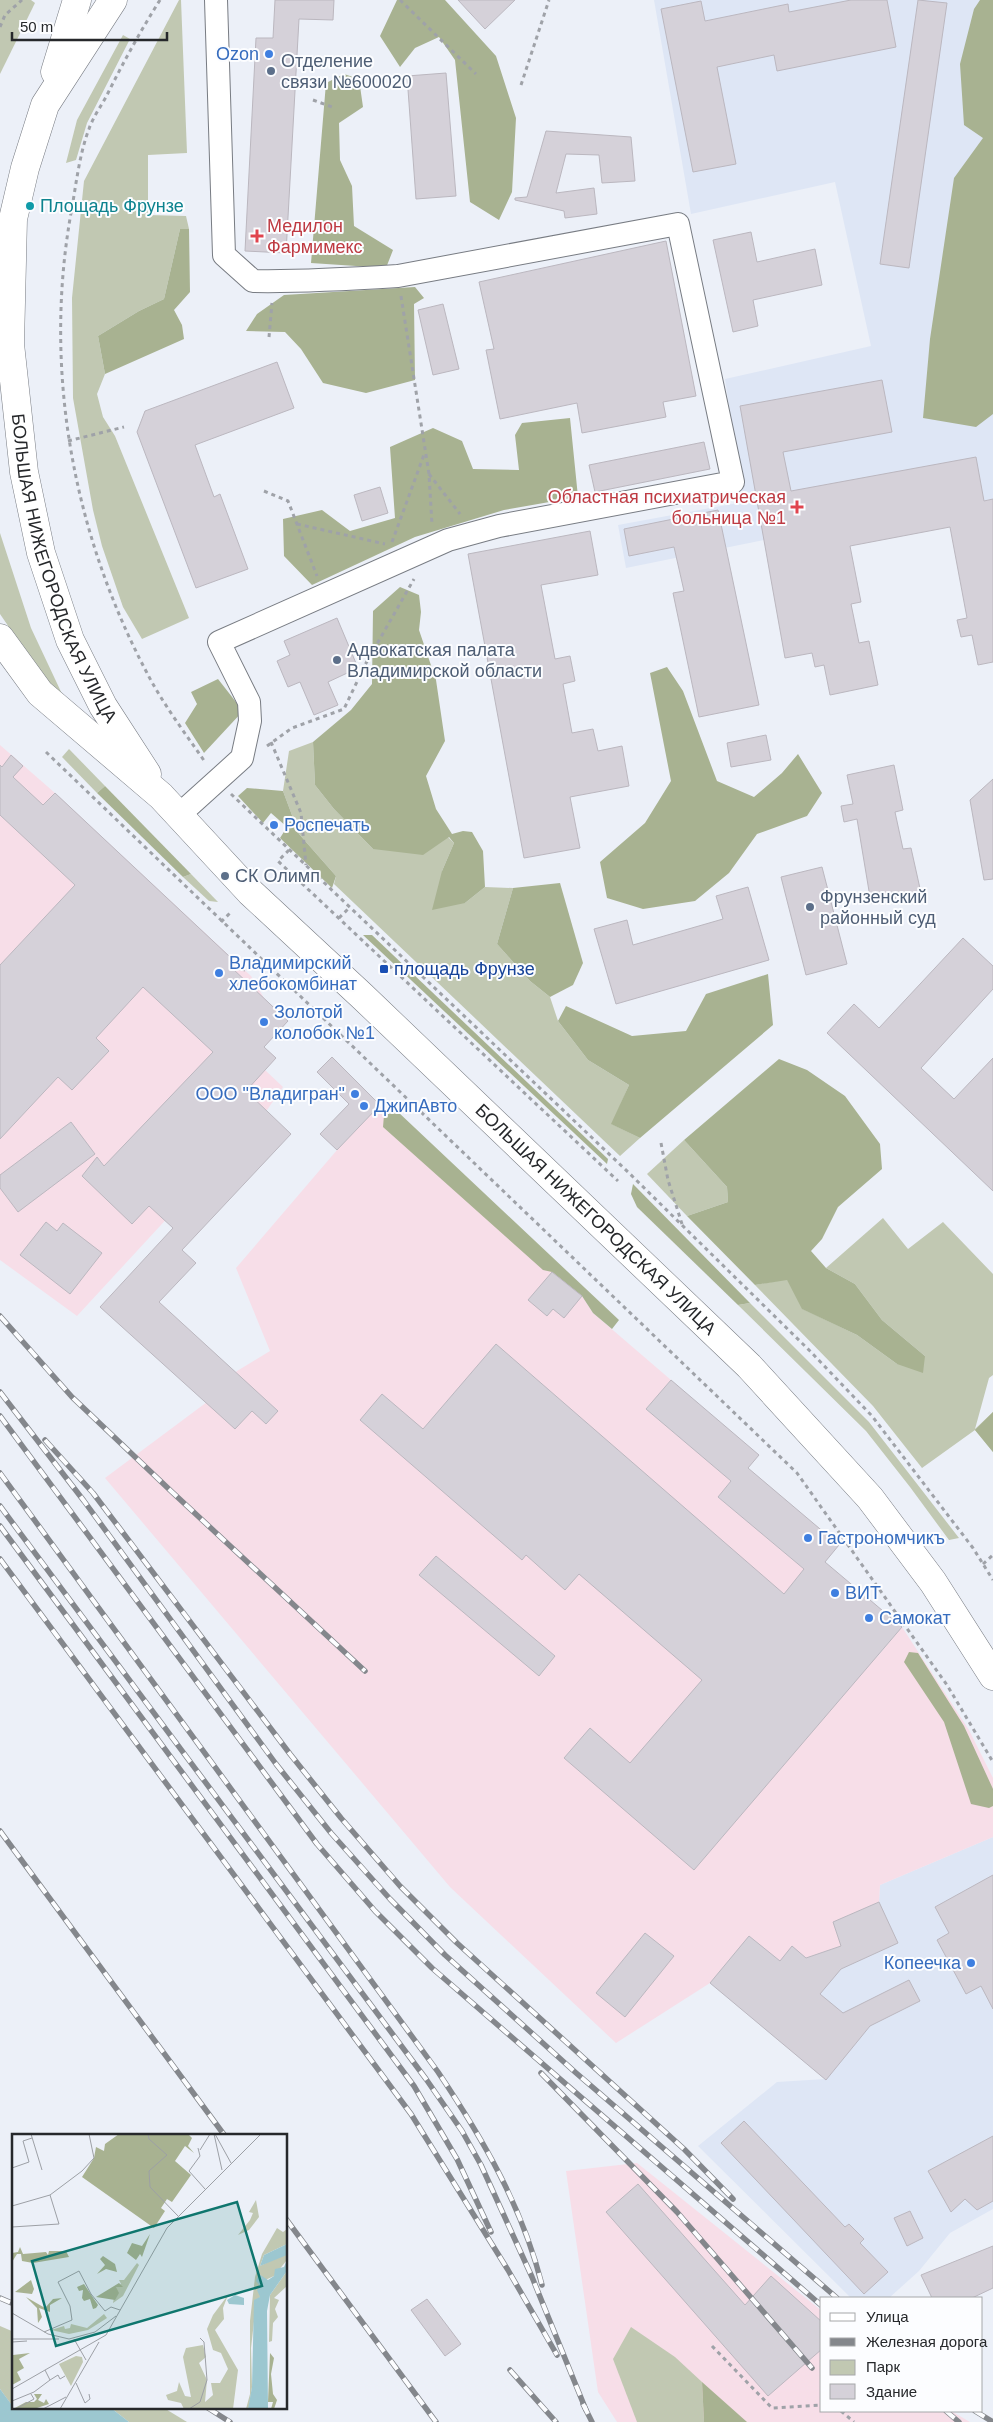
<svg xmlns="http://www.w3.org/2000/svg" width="993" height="2422" font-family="Helvetica,sans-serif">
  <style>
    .built { fill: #dee6f5 }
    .industrial { fill: #f7dee8 }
    .green { fill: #c1c8b2 }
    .forest { fill: #a8b291 }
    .water { fill: #9cc7d0 }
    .building { fill: #d5d1d9; stroke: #bbb7bf }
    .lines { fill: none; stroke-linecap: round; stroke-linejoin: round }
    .minor-casing { stroke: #787c83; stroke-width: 24 }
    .major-casing { stroke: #787c83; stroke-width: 29 }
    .path { stroke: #9fa2a8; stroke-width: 3; stroke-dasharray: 4 4; stroke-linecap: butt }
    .minor { stroke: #fff; stroke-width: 22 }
    .major { stroke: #fff; stroke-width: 28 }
    .rail-casing { stroke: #84878c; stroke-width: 5.5 }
    .rail { stroke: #fcfdff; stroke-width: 4; stroke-dasharray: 11; stroke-linecap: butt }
    .shop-dot { fill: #3f7fe0; stroke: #fcfdff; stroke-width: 2 }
    .service-dot { fill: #5c6f8a; stroke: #fcfdff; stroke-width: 2 }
    .culture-dot { fill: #0f9aa8; stroke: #fcfdff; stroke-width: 2 }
    .health-dot { fill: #e0444e; stroke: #fcfdff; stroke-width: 2 }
    .transit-dot { fill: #1a4fb4; stroke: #fcfdff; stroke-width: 2 }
    .labels { text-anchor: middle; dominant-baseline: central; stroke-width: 4; stroke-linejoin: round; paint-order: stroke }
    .shop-label { font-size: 18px; fill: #366cbe; stroke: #fcfdff; text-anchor: start }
    .service-label { font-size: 18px; fill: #4e5e75; stroke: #fcfdff; text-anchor: start }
    .culture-label { font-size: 18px; fill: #0d838f; stroke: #fcfdff; text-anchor: start }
    .health-label { font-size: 18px; fill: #be3a42; stroke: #fcfdff; text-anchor: start }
    .street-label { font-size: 18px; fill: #26282b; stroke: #fcfdff }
    .transit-label { font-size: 18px; fill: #164399; stroke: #fcfdff; text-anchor: start }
    .inset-road { fill: none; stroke: #9da0a6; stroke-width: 1 }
    .view { fill: #0f766e; fill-opacity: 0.15; stroke: #0f766e; stroke-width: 2.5 }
    .inset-edge { fill: none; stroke: #26282b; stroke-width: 2.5 }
  </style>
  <rect width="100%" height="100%" fill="#ecf0f8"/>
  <!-- built -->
  <g class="built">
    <path d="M654 0H993V499L804 532 626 568 618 525 743 502 725 379 871 346 835 182 691 214Z"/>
    <path d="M993 1837V2209L950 2233 919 2271 889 2298H851L698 2146 777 2082 825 2079 710 1983 749 1936 792 1946 841 1945 833 1922 879 1902 880 1885Z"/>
  </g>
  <!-- industrial -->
  <g class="industrial">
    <path d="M0 745 55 793 251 976 264 998 288 1021 264 1047 276 1058 265 1070 283 1087 267 1110 77 1316 0 1260Z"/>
    <path d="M380 1105 552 1272 582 1296 593 1313 671 1380 646 1409 731 1481 718 1497 804 1569 792 1584 877 1657 902 1627 969 1730 993 1778V1837L880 1885 879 1902 833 1922 841 1946 806 1958 792 1946 780 1961 749 1936 710 1983 616 2043 450 1887 105 1478 207 1402 237 1371 270 1351 236 1268 337 1150Z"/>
    <path d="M637 2163 822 2311V2411H951L970 2422H617L598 2392 566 2171Z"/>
  </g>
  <!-- green -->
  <g class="green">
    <path d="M0 0H31L35 3 0 74Z"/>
    <path d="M179 0H181L187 153 148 155V215L186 216 189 229H180L164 299 139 311 98 336 105 374 97 394 103 417 115 436 189 618 142 639 123 607 102 546 93 510 73 398 72 298 84 181Z"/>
    <path d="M123 35 130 39 87 123 76 160 66 163 77 120Z"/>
    <path d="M0 533 31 628 63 696 58 699 0 614Z"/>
    <path d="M313 742 315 785 334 809 373 849 448 837 454 843 442 871 465 903 485 887 513 888 497 944 530 981 550 997 558 1021 588 1060 629 1085 612 1124 640 1138 620 1156 334 884 336 876 299 834 283 791 289 751Z"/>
    <path d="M69 749 105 786 97 793 62 757Z"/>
    <path d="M191 874 218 902 209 901 183 877Z"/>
    <path d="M684 1140 727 1187 728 1202 687 1216 647 1174Z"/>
    <path d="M883 1218 908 1249 943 1222 993 1274V1375L989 1378 975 1429 993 1412V1452L975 1430 922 1468 873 1406 755 1285 787 1279 803 1309 857 1335 897 1364 925 1356 882 1320 855 1284 826 1268Z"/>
    <path d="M750 1303 869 1422 959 1538 949 1540 910 1487 866 1431 738 1305Z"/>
    <path d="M0 2326 14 2332 13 2407 0 2389Z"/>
    <path d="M631 2327 675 2357 702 2382 704 2422H637L613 2359Z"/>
    <path d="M111 2408H164L187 2422H129Z"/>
  </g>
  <!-- forest -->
  <g class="forest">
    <path d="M397 0H445L496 56 516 118 512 192 499 220 470 202 455 60 439 37 415 48 400 67 380 36Z"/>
    <path d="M980 0H993V414L976 427 923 418 930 339 954 178 983 138 964 125 960 64 974 9Z"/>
    <path d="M344 74 359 79 363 107 339 123 340 160 352 186 354 226 393 250 386 268 311 263 326 83Z"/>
    <path d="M180 229H189L190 292 174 310 182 325 184 339 105 374 98 336 139 311 164 299Z"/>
    <path d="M415 287 424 298 414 304 415 380 366 393 323 383 301 349 285 332 246 331 257 314 284 295Z"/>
    <path d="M570 418 578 497 504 510 415 537 312 585 284 556 283 519 322 510 350 531 395 518 390 447 433 428 462 441 473 469 519 470 515 435 522 423Z"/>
    <path d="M400 587 419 595 421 612 419 630 436 680 445 741 426 776 436 809 452 834 463 831 472 832 483 851 485 887 465 903 432 910 442 871 454 843 449 837 423 855 373 849 334 809 315 785 313 742 351 710 372 684 373 611Z"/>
    <path d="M667 667 683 691 717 781 754 797 782 773 798 754 822 793 807 816 757 834 729 873 695 901 643 909 607 898 600 862 645 823 671 781 650 673Z"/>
    <path d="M218 679 243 711 204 753 185 723 197 704 191 692Z"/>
    <path d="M105 786 191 874 183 877 97 793Z"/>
    <path d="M247 788 283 791 299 834 336 876 332 888 280 838 287 827 271 813 263 823 238 796Z"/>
    <path d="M560 883 583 963 573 985 550 997 530 981 497 944 513 888Z"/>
    <path d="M363 935H372L608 1159 607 1164Z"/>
    <path d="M768 974 773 1025 640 1138 611 1124 629 1085 588 1060 558 1021 566 1006 632 1036 686 1031 706 994Z"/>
    <path d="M779 1059 807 1070 845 1096 880 1144 882 1169 838 1207 822 1239 811 1251 826 1268 855 1284 882 1320 925 1356 923 1373 897 1364 857 1335 802 1309 787 1280 755 1285 687 1216 728 1202 727 1187 684 1140Z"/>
    <path d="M397 1111 619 1320 612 1329 593 1313 582 1296 552 1272 543 1270 383 1127 384 1115Z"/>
    <path d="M633 1184 750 1303 738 1305 637 1207 631 1194Z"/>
    <path d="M993 1412V1452L975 1430Z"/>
    <path d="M909 1652 918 1653 964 1726 993 1789V1806L989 1808 971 1804 944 1722 904 1662Z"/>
    <path d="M702 2382 747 2422H704Z"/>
  </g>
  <!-- water -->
  <path class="water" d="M0 2389 14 2408H111L129 2422H0Z"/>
  <!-- building -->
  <g class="building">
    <path d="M275 0H334L333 20 299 19 286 253 245 251 256 38H273Z"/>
    <path d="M458 0H515L485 29Z"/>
    <path d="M851 0H887L896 47 777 71 774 55 717 67 736 164 693 172 661 9 701 1 705 21 788 4 789 12Z"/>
    <path d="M918 0 947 3 909 268 880 264Z"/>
    <path d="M446 73 456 196 416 199 407 76Z"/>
    <path d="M546 131 631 137 635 181 602 183 599 155 566 154 556 193 594 188 597 214 565 218 564 211 515 200V198L527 197Z"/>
    <path d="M751 232 757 262 815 249 822 285 753 300 758 326 733 332 713 240Z"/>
    <path d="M666 241 696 396 663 402 666 417 582 433 577 403 500 419 486 350 494 349 479 282Z"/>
    <path d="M443 304 459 369 433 375 418 310Z"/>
    <path d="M277 362 294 408 195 445 214 497 220 494 248 569 196 588 137 432 145 411Z"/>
    <path d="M882 380 892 432 783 452 791 491 976 457 984 501 993 499V662L978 665 972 635 961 637 957 620 967 618 950 527 850 546 861 602 851 604 859 643 869 641 878 685 830 695 824 665 815 667 812 653 785 658 740 406Z"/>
    <path d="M704 442 710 469 595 492 589 465Z"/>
    <path d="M380 487 388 513 362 521 354 495Z"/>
    <path d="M718 510 759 705 699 717 673 593 684 591 674 547 629 556 624 529Z"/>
    <path d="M590 531 598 575 541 585 555 659 570 656 575 681 563 684 572 733 593 729 598 751 622 746 629 786 570 797 580 848 524 858 468 554Z"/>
    <path d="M337 618 358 668 328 682 338 705 314 715 300 682 288 687 277 661 290 655 284 641Z"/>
    <path d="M766 735 771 760 731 767 727 743Z"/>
    <path d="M11 755 23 766 13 777 43 805 55 793 245 971 232 968 288 1021 264 1047 276 1058 246 1091 291 1134 182 1250 196 1263 159 1302 278 1411 266 1424 252 1411 235 1429 100 1307 173 1228 149 1206 132 1224 82 1176 97 1157 104 1166 213 1052 143 987 96 1038 109 1051 72 1090 58 1077 0 1139V965L75 885 0 815V765L2 767Z"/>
    <path d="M894 765 903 810 895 812 903 849 911 848 921 893 871 903 857 819 844 822 841 806 853 804 847 775Z"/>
    <path d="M993 779V879L984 880 970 800Z"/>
    <path d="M822 867 847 964 806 975 781 877Z"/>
    <path d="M748 887 769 960 616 1004 594 929 627 920 633 945 723 919 716 896Z"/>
    <path d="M963 938 993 966V989L921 1068 954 1099 993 1058V1191L827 1033 854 1004 879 1028Z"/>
    <path d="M332 1057 380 1105 337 1150 320 1134 349 1104 317 1072Z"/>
    <path d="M71 1122 95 1154 18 1212 0 1188V1175Z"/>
    <path d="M46 1222 57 1231 63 1223 102 1253 70 1294 20 1255Z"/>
    <path d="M552 1272 582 1296 564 1318 553 1309 547 1316 528 1300Z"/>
    <path d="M496 1344 784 1594 804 1569 718 1497 731 1481 646 1409 671 1380 759 1455 748 1468 839 1545 825 1562 902 1627 694 1870 564 1758 590 1728 630 1763 702 1680 579 1574 565 1590 526 1555 522 1560 360 1420 382 1394 423 1429Z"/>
    <path d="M436 1556 555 1656 539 1676 419 1575Z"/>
    <path d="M993 1875V2009L981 1986 966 1994 937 1940 949 1933 935 1907Z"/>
    <path d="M879 1902 898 1943 841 1969 820 1994 843 2013 909 1980 920 2001 870 2026 826 2080 710 1983 749 1936 780 1961 792 1946 806 1958 841 1946 833 1922Z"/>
    <path d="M645 1933 674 1956 625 2017 596 1993Z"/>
    <path d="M744 2121 845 2227 849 2224 864 2239 860 2243 888 2272 864 2294 721 2143Z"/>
    <path d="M993 2136V2201L977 2210 965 2199 951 2212 928 2171Z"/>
    <path d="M638 2184 745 2305 771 2276 822 2322V2349L768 2396 606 2212Z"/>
    <path d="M910 2211 923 2238 907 2246 894 2218Z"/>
    <path d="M993 2246V2288L972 2298H932L921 2275Z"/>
    <path d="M427 2299 461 2344 445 2356 411 2310Z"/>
  </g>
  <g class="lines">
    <!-- minor casing -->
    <g class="minor-casing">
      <path id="minor" d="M180 814 242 758 250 721 249 702 219 642 448 540 499 526 733 482 678 224 398 276C350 279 302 282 253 281L224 255 216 0"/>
    </g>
    <!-- major casing -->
    <g class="major-casing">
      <g id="major">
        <path id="s1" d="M113 0 45 105 25 168 13 219 10 344 24 472 41 553 70 640 103 706 147 774"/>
        <path d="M55 72 77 0"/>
        <path id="s2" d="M0 638 40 693 161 796 250 892 362 996 749 1366 870 1498 933 1582 993 1676"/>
      </g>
    </g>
    <!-- path -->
    <g class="path">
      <path d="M160 0C141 30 124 61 108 93 102 105 93 117 89 129 79 155 76 186 71 213 43 370 73 533 147 673 163 704 185 733 205 762"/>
      <path d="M400 0 476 74"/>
      <path d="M0 27 5 15 22 0"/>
      <path d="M521 85 549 0"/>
      <path d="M313 100 335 108"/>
      <path d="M303 224 320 226"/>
      <path d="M353 251 359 256"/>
      <path d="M401 296 429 474 432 525"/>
      <path d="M269 337 272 303"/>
      <path d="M68 441 124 427"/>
      <path d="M429 474 460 514"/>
      <path d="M264 491 288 501 317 576"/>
      <path d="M297 524 385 544"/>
      <path d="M392 542 425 452"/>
      <path d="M271 742 301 813 306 865"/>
      <path d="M267 746 292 728 344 709 365 665 414 579"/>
      <path d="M46 752 797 1473 947 1685 993 1762"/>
      <path d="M231 794 628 1172 810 1351 872 1416 973 1548 993 1580"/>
      <path d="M289 850 278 861 618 1181"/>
      <path d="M339 918 349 908"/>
      <path d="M221 922 232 911"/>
      <path d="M661 1143 668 1180 682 1224"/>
      <path d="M983 1564 993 1555"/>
      <path d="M712 2346 772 2408 822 2405"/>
      <path d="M841 2411 854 2422"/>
    </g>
    <!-- minor -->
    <use href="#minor" class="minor"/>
    <!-- major -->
    <use href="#major" class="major"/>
    <!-- rail casing -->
    <g class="rail-casing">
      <g id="rail">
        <path d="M0 1316 72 1397 172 1492 365 1671"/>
        <path d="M0 1392 84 1501 276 1764 331 1833 390 1899 445 1955 575 2072 837 2298"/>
        <path d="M0 1416 317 1844 375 1911 432 1968 822 2306"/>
        <path d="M45 1440 93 1493 290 1754 341 1818 400 1886 457 1943 684 2149 733 2199"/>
        <path d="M0 1473 438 2072C483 2139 522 2206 542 2285"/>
        <path d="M0 1506 426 2079 462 2131 481 2165 532 2277 586 2410"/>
        <path d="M0 1526 414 2086 457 2159 491 2232"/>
        <path d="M0 1559 411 2114 508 2270 557 2355"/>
        <path d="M0 1831 225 2136"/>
        <path d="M541 2073 677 2212 812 2368"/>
        <path d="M286 2219 436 2422"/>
        <path d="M0 2298 14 2304"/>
        <path d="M510 2370 556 2422"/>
        <path d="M583 2404 592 2422"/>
        <path d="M208 2408 230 2422"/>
        <path d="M946 2411 959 2422"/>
        <path d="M975 2411 993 2422"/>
      </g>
    </g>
    <!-- rail -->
    <use href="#rail" class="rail"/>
  </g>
  <!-- markers -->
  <g class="shop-dot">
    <circle cx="269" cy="54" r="5"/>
    <circle cx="274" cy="825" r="5"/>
    <circle cx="219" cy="973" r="5"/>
    <circle cx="264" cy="1022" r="5"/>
    <circle cx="355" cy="1094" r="5"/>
    <circle cx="364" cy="1106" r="5"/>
    <circle cx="808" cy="1538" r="5"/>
    <circle cx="835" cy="1593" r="5"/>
    <circle cx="869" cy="1618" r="5"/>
    <circle cx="971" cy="1963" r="5"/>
  </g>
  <g class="service-dot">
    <circle cx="271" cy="71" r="5"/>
    <circle cx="337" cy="660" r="5"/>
    <circle cx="225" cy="876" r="5"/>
    <circle cx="810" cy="907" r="5"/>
  </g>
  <circle class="culture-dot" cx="30" cy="206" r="5"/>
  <g class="health-dot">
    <path d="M254.5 228.5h5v5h5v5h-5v5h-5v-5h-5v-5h5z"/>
    <path d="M794.5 499.5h5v5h5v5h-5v5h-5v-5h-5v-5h5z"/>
  </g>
  <rect class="transit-dot" x="379" y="964" width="10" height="10" rx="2.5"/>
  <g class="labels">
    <!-- shop labels -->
    <g class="shop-label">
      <text x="259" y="54" text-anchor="end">Ozon</text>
      <text x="284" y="825">Роспечать</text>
      <text x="229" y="963">Владимирский<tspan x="229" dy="21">хлебокомбинат</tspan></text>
      <text x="274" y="1012">Золотой<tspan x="274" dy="21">колобок №1</tspan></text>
      <text x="345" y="1094" text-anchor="end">ООО "Владигран"</text>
      <text x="374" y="1106">ДжипАвто</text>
      <text x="818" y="1538">Гастрономчикъ</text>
      <text x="845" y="1593">ВИТ</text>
      <text x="879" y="1618">Самокат</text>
      <text x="961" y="1963" text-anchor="end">Копеечка</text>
    </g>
    <!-- service labels -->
    <g class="service-label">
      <text x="281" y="61">Отделение<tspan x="281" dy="21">связи №600020</tspan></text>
      <text x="347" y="650">Адвокатская палата<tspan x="347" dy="21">Владимирской области</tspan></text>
      <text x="235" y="876">СК Олимп</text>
      <text x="820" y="897">Фрунзенский<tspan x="820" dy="21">районный суд</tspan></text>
    </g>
    <!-- culture labels -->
    <g class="culture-label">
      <text x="40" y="206">Площадь Фрунзе</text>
    </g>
    <!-- health labels -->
    <g class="health-label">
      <text x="267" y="226">Медилон<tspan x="267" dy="21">Фармимекс</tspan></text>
      <text x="786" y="497" text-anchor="end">Областная психиатрическая<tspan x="786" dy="21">больница №1</tspan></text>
    </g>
    <!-- street labels -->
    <g class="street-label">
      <text stroke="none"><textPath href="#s1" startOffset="601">БОЛЬШАЯ НИЖЕГОРОДСКАЯ УЛИЦА</textPath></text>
      <text stroke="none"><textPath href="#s2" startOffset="834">БОЛЬШАЯ НИЖЕГОРОДСКАЯ УЛИЦА</textPath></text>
    </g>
    <!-- transit labels -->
    <g class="transit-label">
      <text x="394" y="969">площадь Фрунзе</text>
    </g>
  </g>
  <!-- overview -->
  <g transform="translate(12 2134)">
    <rect width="275" height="275" fill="#ecf0f8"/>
    <path d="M244 66 247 83 237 96 226 101 238 86 241 79 237 78ZM265 94 271 98 275 95V110L252 121 248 132 274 119 275 126 262 142 247 149 248 163 244 170 239 214 240 253 237 273 234 275 238 260V187L243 143 250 120ZM125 129 127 131 111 162 101 169 104 153 109 150 107 146H112ZM275 137V152L262 164 267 166 263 175 266 183 261 189 260 207 257 208 258 161ZM216 161 211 174 212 185 203 196 226 236 221 275H172L169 269 156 266 154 261 165 257 167 248 173 262 179 263 171 223 174 214 191 211 194 223 187 229 195 246 193 268 201 261 199 249H208L216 235 209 219 201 216 195 195 201 181ZM92 180 95 184 92 186 76 196 57 200 39 196 52 192 53 195 58 194 59 190 75 194ZM64 222 70 223 71 228 59 252 47 230Z" fill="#c1c8b2"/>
    <path d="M107 0H176L180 4 176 12 182 19 173 12 163 27 179 41 160 68 155 65 149 74 153 77 142 94 70 43 82 24 84 13 92 17 93 10ZM138 100 130 123 128 120 124 126 115 119 120 109 130 112ZM8 113 11 120 34 118 36 121 37 117H54L57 123 21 129 10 127 9 120H5L0 128V119L6 118ZM91 122 103 130 105 138 94 135 85 140 93 131 88 125ZM19 146 22 155 20 160 3 158ZM107 149 111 153H104L107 159 103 166 84 163ZM72 150 86 171 84 174 81 175 78 165 72 167 70 164 71 156 67 157 65 153ZM14 163 33 174 41 165 50 164 38 171V178L27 174 30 183 26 189 25 174ZM18 219 7 225 12 234 5 238 9 246 0 251 1 221ZM258 219 262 224 259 240 261 260 265 266 262 275H259L261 268H256ZM22 260H30L26 266 32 269 34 265 37 270 22 275H1L14 268H22L25 265Z" fill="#a8b291"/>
    <path d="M275 110V121L248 132 252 121ZM275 126V137L258 161 255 177 256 275H236L240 253 242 166 248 163 245 156 248 152 244 147 247 140 256 146 262 142 263 135 272 133ZM223 161 232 164V171L217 170 215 166Z" fill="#9cc7d0"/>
    <path class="inset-road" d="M19 0 30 36M136 0 137 5 155 21 137 37 138 53 166 82M202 0 210 36M203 0 219 29M186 14 188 22 177 37 193 55M188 16 198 0M0 34 17 28 11 7 20 4M0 72 38 61 70 37 82 24 77 0M0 93 47 90 38 61M0 179 36 200 57 205 83 198 104 182M32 198 60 186 58 172 46 148 67 137 79 160 93 177 99 173 108 176M0 205H47M62 205 74 226M0 208 15 207M33 236 38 246 46 241 48 245 53 242M64 249 73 269 78 265 77 260M0 255 94 201 155 94 249 0M0 267 22 258 38 246M4 275 22 265 19 260M31 275 54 263M48 275 87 208M177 275 188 268 195 246 192 208 188 204"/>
    <path class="view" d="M225 68 250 152 44 212 20 127Z"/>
    <rect width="275" height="275" class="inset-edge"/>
  </g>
  <!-- legend -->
  <rect x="820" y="2297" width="162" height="115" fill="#fcfdff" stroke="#a6a8aa"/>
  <rect x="830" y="2313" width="25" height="8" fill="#ffffff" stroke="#a6a8aa"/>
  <text x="866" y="2322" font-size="15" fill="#26282b">Улица</text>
  <rect x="830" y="2338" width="25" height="8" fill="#84878c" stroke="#a6a8aa"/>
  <text x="866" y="2347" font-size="15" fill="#26282b">Железная дорога</text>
  <rect x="830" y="2360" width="25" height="15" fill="#c1c8b2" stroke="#a6a8aa"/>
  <text x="866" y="2372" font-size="15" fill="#26282b">Парк</text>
  <rect x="830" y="2384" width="25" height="15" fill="#d5d1d9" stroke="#a6a8aa"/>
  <text x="866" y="2397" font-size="15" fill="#26282b">Здание</text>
  <!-- scale -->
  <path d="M12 32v8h155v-8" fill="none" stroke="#26282b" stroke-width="2.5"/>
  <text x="20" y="32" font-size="15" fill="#26282b" stroke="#fcfdff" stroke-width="4" paint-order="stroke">50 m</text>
</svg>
